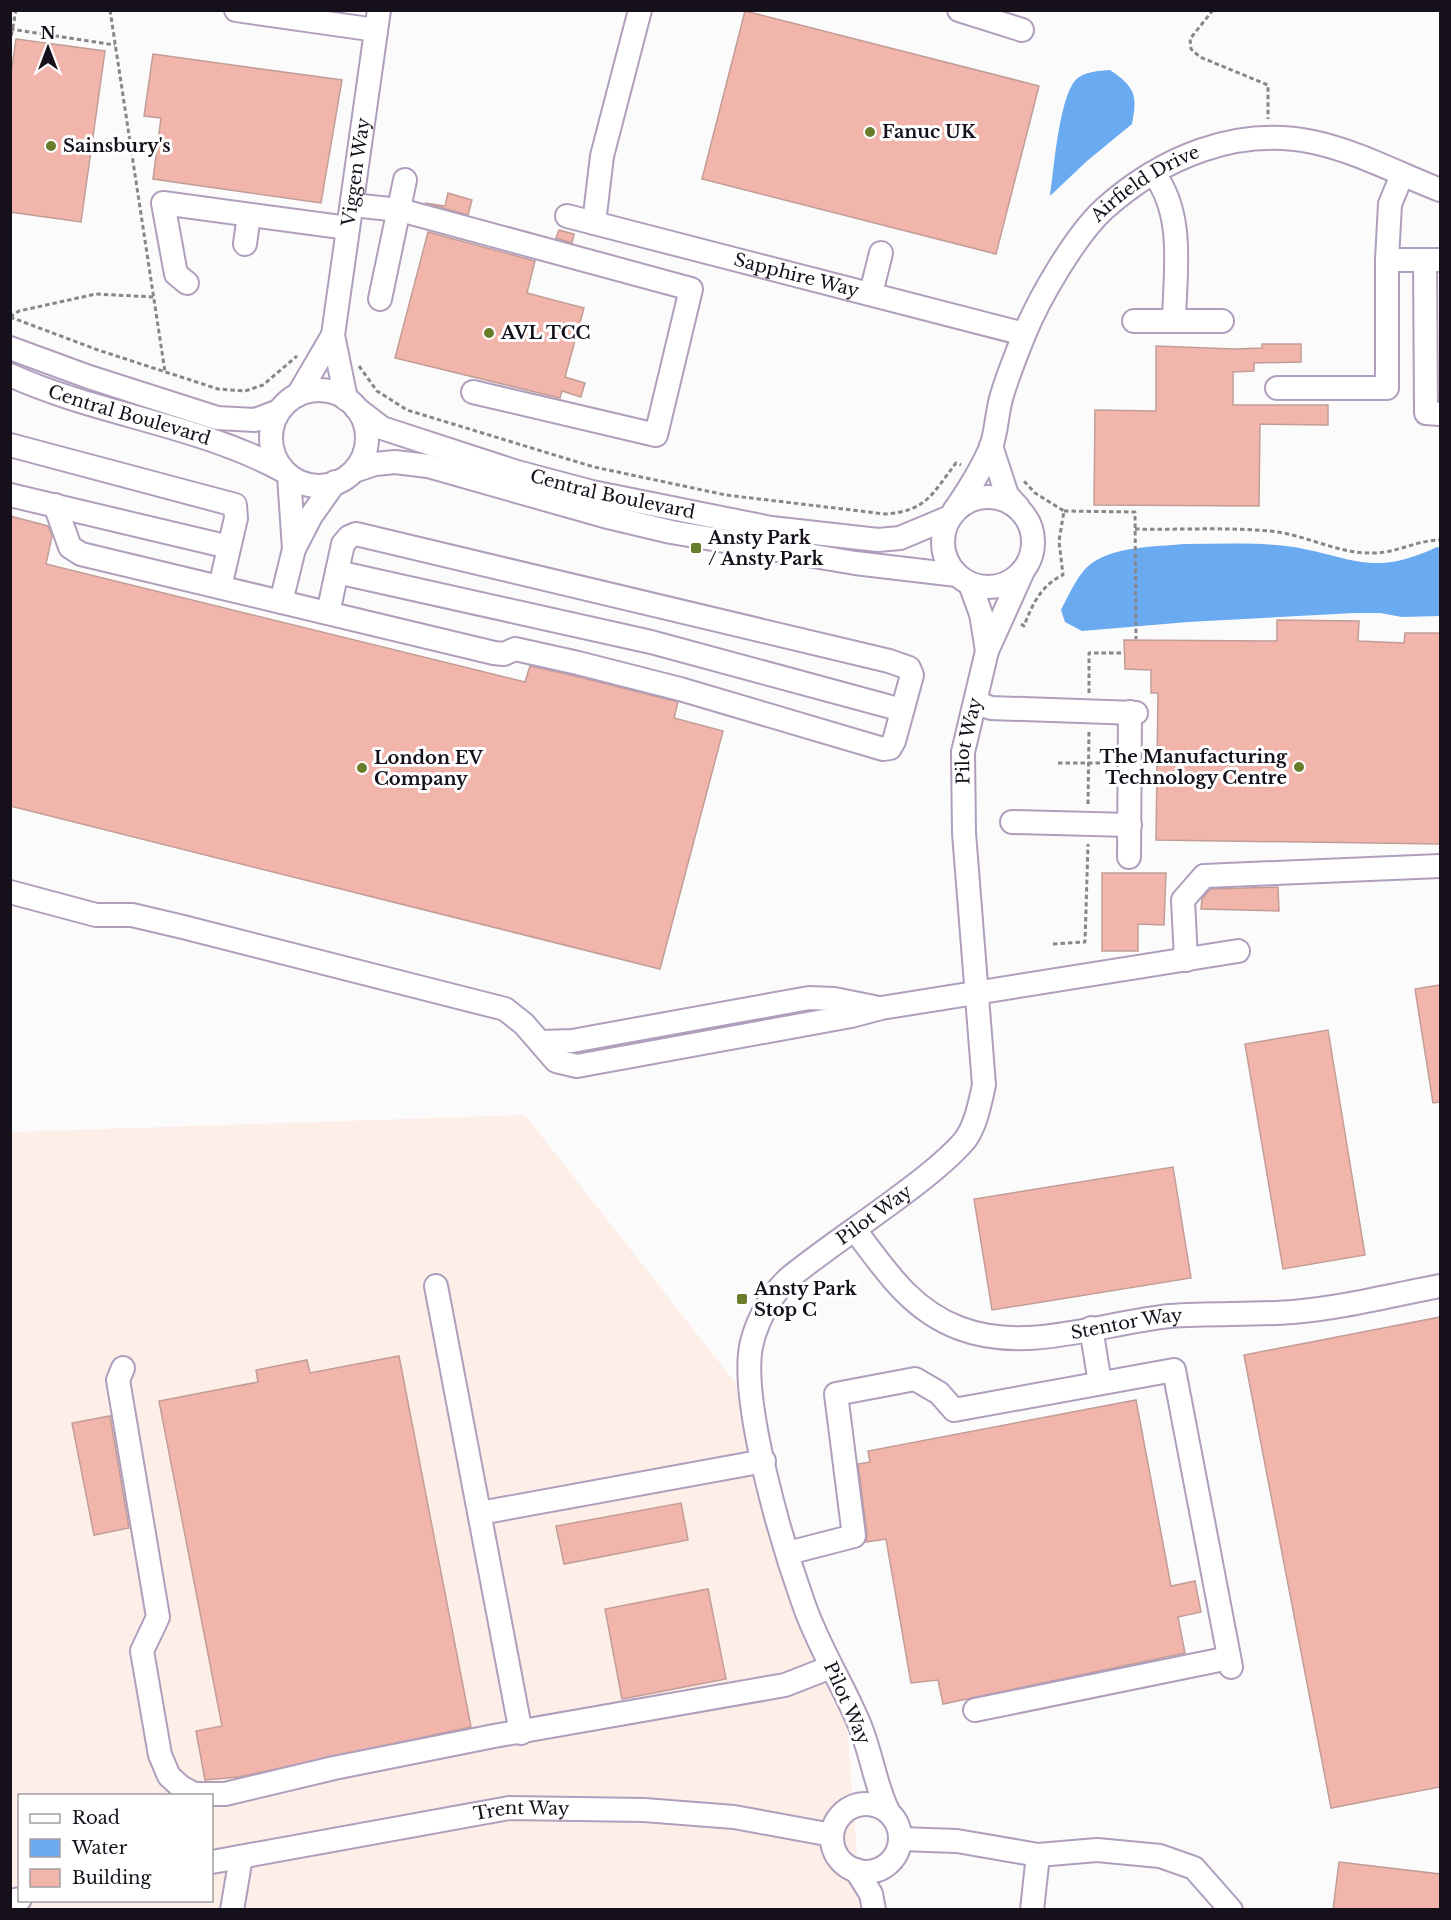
<svg xmlns="http://www.w3.org/2000/svg" width="1451" height="1920" font-family="'Libre Baskerville',serif">
  <style>
    .industrial { fill: #fdeee8; fill-rule: evenodd }
    .water { fill: #69aaf0 }
    .building { fill: #f2b5ab; stroke: #c29d97; stroke-width: 1.5 }
    .lines { fill: none; stroke-linecap: round; stroke-linejoin: round }
    .minor-casing { stroke: #af9fbd; stroke-width: 26 }
    .path { stroke: #89868b; stroke-width: 3; stroke-dasharray: 4.5 3; stroke-linecap: butt }
    .minor { stroke: #fff; stroke-width: 22 }
    .poi-dot { fill: #687c2c; stroke: #fff; stroke-width: 2 }
    .labels { text-anchor: middle; dominant-baseline: central; stroke-width: 6; stroke-linejoin: round; paint-order: stroke }
    .poi-label { font-size: 18px; font-weight: bold; fill: #16101b; stroke: #fff; text-anchor: start }
    .street-label { font-size: 18px; fill: #16101b; stroke: #fff }
  </style>
  <rect width="100%" height="100%" fill="#fbfbfb"/>
  <!-- industrial -->
  <path class="industrial" d="M525 1115 759 1413 847 1721 861 1909H11L10 1132ZM20 1796H212V1900H20Z"/>
  <!-- water -->
  <g class="water">
    <path d="M1110 70C1135 87 1138 95 1132 124L1087 161 1050 196C1054 172 1059 90 1079 77 1089 71 1099 71 1110 70Z"/>
    <path d="M1184 544C1218 544 1252 542 1286 546 1352 555 1369 579 1437 547L1440 548V616L1402 617 1380 613H1355L1188 622 1082 631 1065 622 1061 610C1069 595 1078 573 1092 563 1116 546 1155 547 1184 544Z"/>
  </g>
  <!-- building -->
  <g class="building">
    <path d="M745 11 1039 86 996 254 702 179Z"/>
    <path d="M16 39 105 51 81 222 10 212V80Z"/>
    <path d="M153 54 342 80 321 203 153 179 161 118 144 116Z"/>
    <path d="M448 193 472 200 468 215 425 203 445 206Z"/>
    <path d="M559 230 574 234 572 243 556 238Z"/>
    <path d="M428 232 535 261 527 293 584 308 565 377 585 383 581 397 562 391 560 398 395 358Z"/>
    <path d="M1262 344H1301V362L1254 363V371L1233 372V405H1328V425L1260 424 1259 506 1094 505 1095 410 1156 411V346L1234 349 1262 348Z"/>
    <path d="M10 516 48 526 52 536 46 564 525 682 530 666 575 676 678 702 674 718 723 731 660 969 10 806Z"/>
    <path d="M1277 620 1359 621 1358 641 1404 643 1405 633H1440V844L1156 840 1158 693H1151V670L1125 669 1124 640 1277 641Z"/>
    <path d="M1102 873H1166L1164 925 1138 924V951H1102Z"/>
    <path d="M1278 887 1279 911 1201 909 1202 899 1210 889Z"/>
    <path d="M1440 985V1102L1433 1103 1415 989Z"/>
    <path d="M1328 1030 1365 1255 1283 1269 1245 1044Z"/>
    <path d="M1173 1167 1191 1278 992 1310 974 1199Z"/>
    <path d="M1440 1317V1787L1331 1808 1244 1355Z"/>
    <path d="M399 1356 471 1727 239 1777 205 1780 196 1731 222 1726 159 1401 258 1382 256 1370 307 1360 310 1373Z"/>
    <path d="M1136 1400 1171 1586 1195 1581 1201 1612 1178 1617 1185 1653 943 1704 938 1680 911 1683 886 1539 866 1542 867 1534 858 1464 870 1462 868 1451Z"/>
    <path d="M110 1416 129 1528 94 1535 72 1423Z"/>
    <path d="M681 1503 688 1540 564 1564 556 1526Z"/>
    <path d="M708 1589 726 1679 622 1699 605 1609Z"/>
    <path d="M1339 1862 1440 1874V1910H1333Z"/>
  </g>
  <g class="lines">
    <!-- minor casing -->
    <g class="minor-casing">
      <g id="minor">
        <path d="M236 10 376 30"/>
        <path d="M959 10 1022 30"/>
        <path d="M1154 174C1185 215 1175 272 1174 321H1222"/>
        <path d="M352 205 400 210 691 289 656 435 473 392"/>
        <path id="s1" d="M567 216 1024 334"/>
        <path d="M594 223 602 156 640 10"/>
        <path d="M245 244 249 215"/>
        <path d="M1387 260H1440"/>
        <path d="M1425 260 1426 413 1440 414"/>
        <path d="M187 283 176 274 163 203 348 228"/>
        <path d="M871 293 881 253"/>
        <path d="M380 299 405 180"/>
        <path d="M1134 321H1174"/>
        <path d="M10 348 89 377 217 418 255 420 279 411"/>
        <path id="s2" d="M10 375C98 415 196 424 282 470"/>
        <path d="M1277 388H1387V260L1390 204 1402 175"/>
        <circle cx="319" cy="438" r="48"/>
        <path d="M298 395 333 335"/>
        <path id="s3" d="M346 399 333 335 379 10"/>
        <path id="s4" d="M356 408 382 428 517 472 592 492 771 528 878 540 900 538 950 517"/>
        <path d="M10 445 235 505 236 518 220 587"/>
        <path d="M991 446 1007 495 1018 507"/>
        <path d="M354 471 375 464 395 462 428 466 604 516 671 532 855 563 957 575"/>
        <path d="M289 476 294 549 311 516 335 482"/>
        <path d="M10 495 229 547"/>
        <circle cx="988" cy="542" r="45"/>
        <path d="M55 505 70 547 81 554 494 653 504 654 515 649 578 663 680 689 883 749 890 748 894 741 912 675 909 668 889 661 356 534 349 537 343 544 328 613"/>
        <path id="s5" d="M954 511C965 496 986 462 992 444 997 428 997 411 1002 395 1008 375 1016 355 1024 335 1039 298 1075 236 1104 209 1161 158 1236 126 1313 142 1356 151 1399 174 1440 190"/>
        <path d="M337 572 651 642 902 710"/>
        <path d="M970 584 981 614 987 651"/>
        <path d="M281 602 294 549"/>
        <path d="M975 702 991 708 1136 713"/>
        <path d="M1012 822 1130 825"/>
        <path d="M1129 857 1130 712"/>
        <path d="M10 892 96 915H132L183 927 505 1009 524 1024 556 1061 577 1066 851 1016 881 1008 1238 951"/>
        <path d="M1186 960 1183 900 1204 876 1440 866"/>
        <path d="M541 1042 572 1041 809 998 834 999 874 1007"/>
        <path id="s6" d="M855 1230C885 1270 911 1310 959 1328 1026 1354 1102 1323 1170 1316 1211 1313 1252 1315 1293 1312 1342 1308 1392 1295 1440 1286"/>
        <path d="M436 1286 521 1733"/>
        <path d="M1091 1328 1100 1383"/>
        <path d="M123 1368 118 1380 158 1617 142 1651 160 1755 169 1776 181 1787 194 1794H225L334 1768 494 1736 785 1685 831 1667"/>
        <path d="M480 1513 764 1461"/>
        <path d="M788 1553 854 1536 836 1394 915 1379 939 1393 954 1410 1174 1370 1231 1667"/>
        <path d="M975 1710 1229 1658"/>
        <circle cx="866" cy="1838" r="34"/>
        <path id="s7" d="M888 1811C874 1782 871 1750 858 1721 841 1681 817 1644 803 1602 783 1546 738 1397 752 1342 758 1318 774 1289 794 1274 831 1245 870 1219 907 1191 927 1176 949 1159 965 1140 976 1125 980 1103 984 1085L964 833 963 752 987 651 1023 571"/>
        <path d="M900 1839 957 1841 1038 1855 1097 1850 1160 1856 1194 1868 1231 1910"/>
        <path id="s8" d="M212 1862 509 1808 644 1810 734 1817 832 1835"/>
        <path d="M856 1870 871 1894 874 1910"/>
        <path d="M10 1901 20 1899"/>
        <path d="M232 1910 241 1857"/>
        <path d="M1032 1910 1038 1855"/>
      </g>
    </g>
    <!-- path -->
    <g class="path">
      <path d="M110 10 165 372"/>
      <path d="M1213 10 1190 39 1191 49 1200 57 1268 85V119"/>
      <path d="M10 29 115 45"/>
      <path d="M10 43 16 10"/>
      <path d="M10 317 98 350 218 389 245 391 263 385 297 356"/>
      <path d="M10 317 19 311 96 294 154 297"/>
      <path d="M359 366 377 391 407 410 594 467 726 495 885 514C927 511 932 494 956 463L961 465"/>
      <path d="M1064 511 1135 512 1136 639"/>
      <path d="M1135 529C1180 530 1225 527 1269 531 1305 534 1337 554 1373 553 1397 553 1417 540 1440 540"/>
      <path d="M1021 624 1024 626C1032 605 1041 585 1063 575L1059 541 1064 511 1035 493 1024 481"/>
      <path d="M1089 693V653H1123"/>
      <path d="M1058 763H1110"/>
      <path d="M1088 804 1089 730"/>
      <path d="M1053 944 1085 942 1088 844"/>
    </g>
    <!-- minor -->
    <use href="#minor" class="minor"/>
  </g>
  <!-- markers -->
  <g class="poi-dot">
    <circle cx="870" cy="132" r="6"/>
    <circle cx="51" cy="146" r="6"/>
    <circle cx="489" cy="333" r="6"/>
    <rect x="690" y="542" width="12" height="12" rx="3"/>
    <circle cx="1299" cy="767" r="6"/>
    <circle cx="362" cy="768" r="6"/>
    <rect x="736" y="1293" width="12" height="12" rx="3"/>
  </g>
  <g class="labels">
    <!-- poi labels -->
    <g class="poi-label">
      <text x="882" y="132">Fanuc UK</text>
      <text x="63" y="146">Sainsbury's</text>
      <text x="501" y="333">AVL TCC</text>
      <text x="708" y="538">Ansty Park<tspan x="708" dy="21">/ Ansty Park</tspan></text>
      <text x="1287" y="757" text-anchor="end">The Manufacturing<tspan x="1287" dy="21">Technology Centre</tspan></text>
      <text x="374" y="758">London EV<tspan x="374" dy="21">Company</tspan></text>
      <text x="754" y="1289">Ansty Park<tspan x="754" dy="21">Stop C</tspan></text>
    </g>
    <!-- street labels -->
    <g class="street-label">
      <text stroke="none"><textPath href="#s3" startOffset="230">Viggen Way</textPath></text>
      <text stroke="none"><textPath href="#s5" startOffset="390">Airfield Drive</textPath></text>
      <text stroke="none"><textPath href="#s1" startOffset="237">Sapphire Way</textPath></text>
      <text stroke="none"><textPath href="#s2" startOffset="126">Central Boulevard</textPath></text>
      <text stroke="none"><textPath href="#s4" startOffset="273">Central Boulevard</textPath></text>
      <text stroke="none"><textPath href="#s7" startOffset="1196">Pilot Way</textPath></text>
      <text stroke="none"><textPath href="#s7" startOffset="674">Pilot Way</textPath></text>
      <text stroke="none"><textPath href="#s6" startOffset="315">Stentor Way</textPath></text>
      <text transform="translate(847 1703) rotate(66)">Pilot Way</text>
      <text stroke="none"><textPath href="#s8" startOffset="314">Trent Way</textPath></text>
    </g>
  </g>
  <!-- border -->
  <rect width="1451" height="1920" fill="none" stroke="#16101b" stroke-width="24"/>
  <!-- legend -->
  <rect x="18" y="1794" width="195" height="108" fill="#ffffff" stroke="#a29fa4" stroke-width="1.5"/>
  <rect x="30" y="1814" width="30" height="9" fill="#ffffff" stroke="#a29fa4" stroke-width="1.5"/>
  <text x="72" y="1824" font-size="18" fill="#16101b">Road</text>
  <rect x="30" y="1839" width="30" height="18" fill="#69aaf0" stroke="#a29fa4" stroke-width="1.5"/>
  <text x="72" y="1854" font-size="18" fill="#16101b">Water</text>
  <rect x="30" y="1869" width="30" height="18" fill="#f2b5ab" stroke="#a29fa4" stroke-width="1.5"/>
  <text x="72" y="1884" font-size="18" fill="#16101b">Building</text>
  <!-- north arrow -->
  <g transform="translate(48 48)" stroke="#ffffff" stroke-width="4.5" paint-order="stroke">
  <path d="M0-4.5L10 22L0 15L-10 22Z" fill="#16101b"/>
  <text y="-9" font-size="16" font-weight="bold" text-anchor="middle" fill="#16101b">N</text>
  </g>
</svg>
